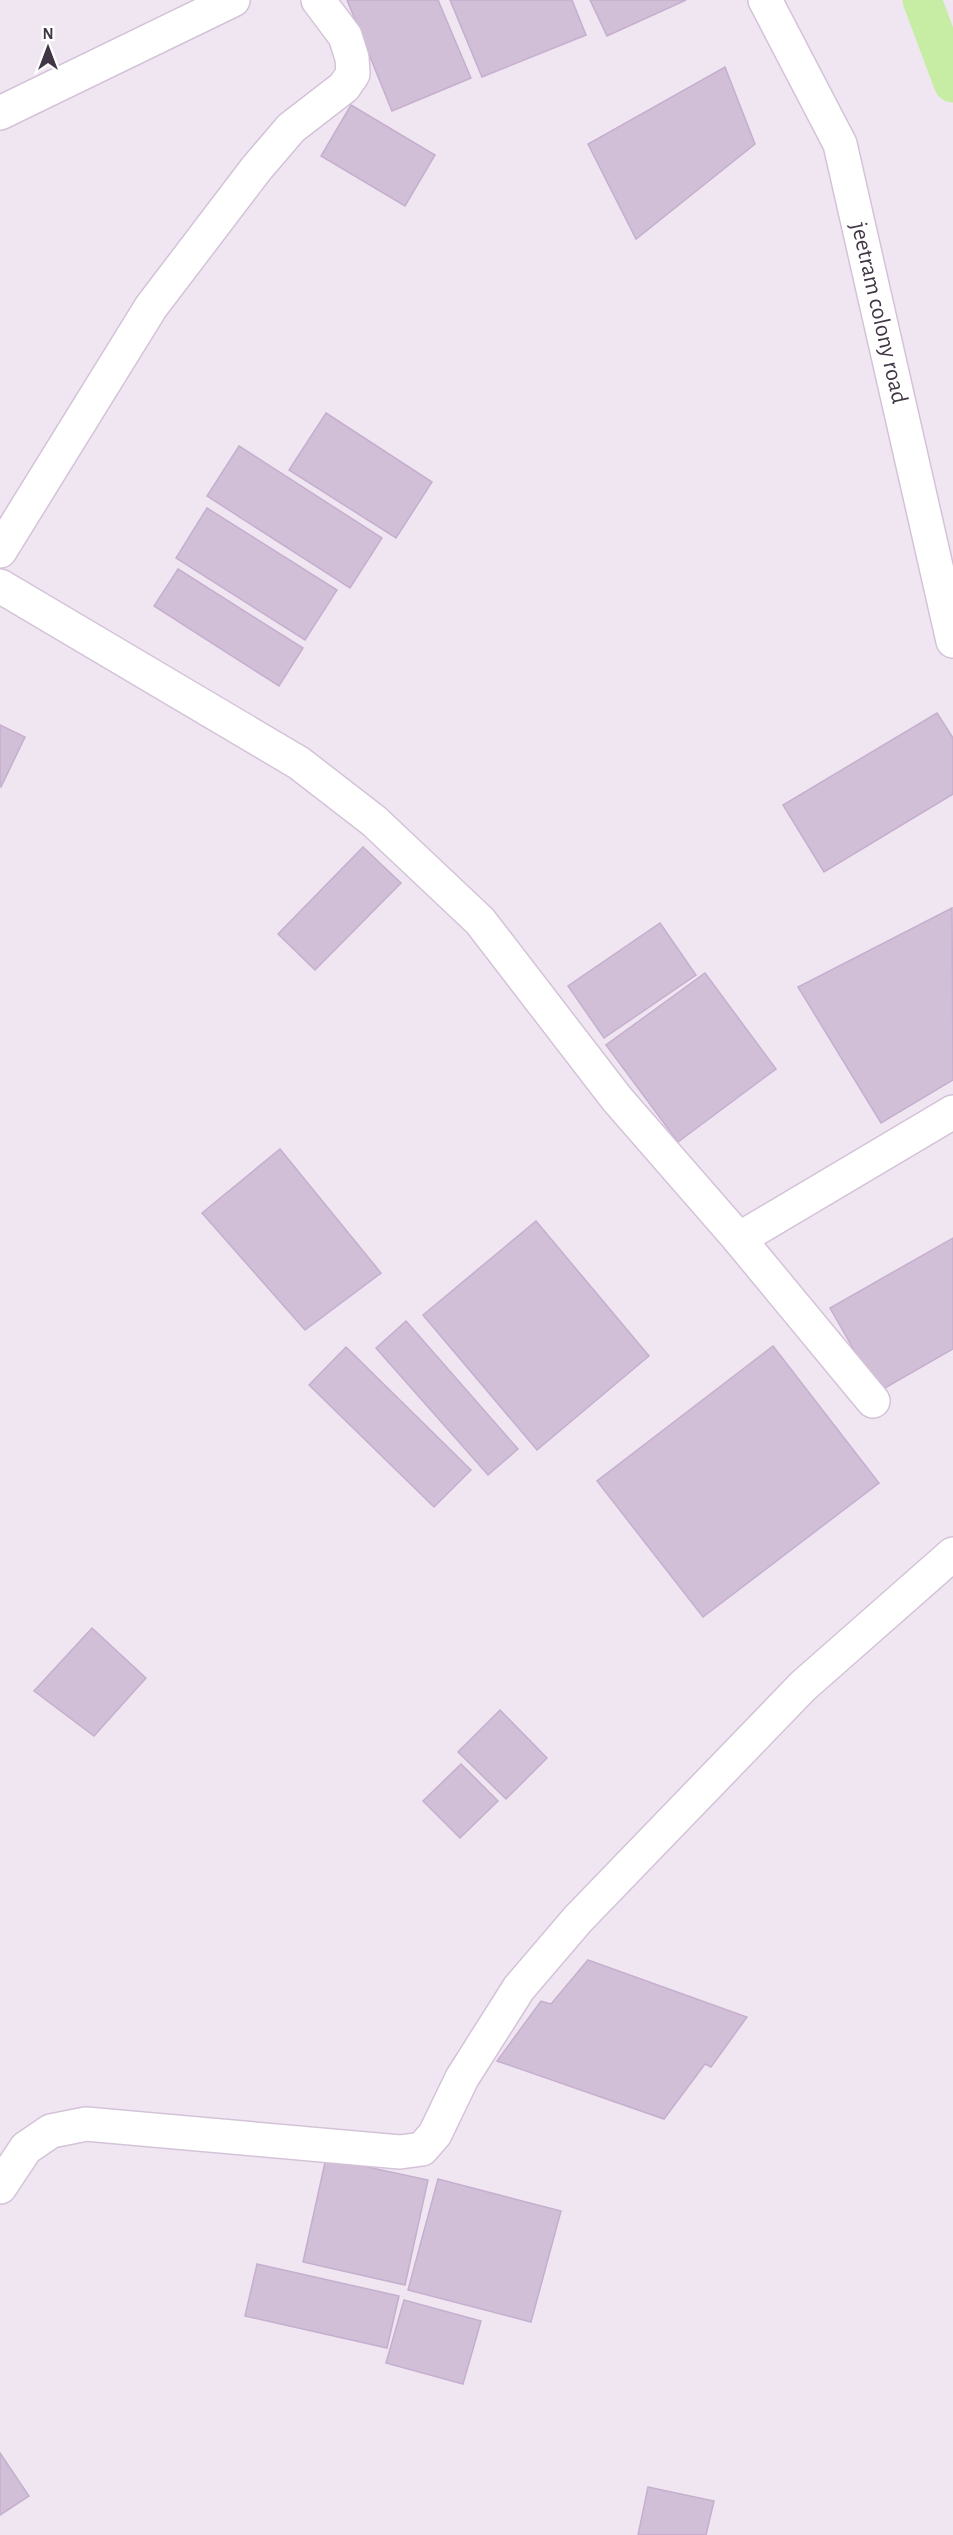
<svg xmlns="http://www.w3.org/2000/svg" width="953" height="2535" font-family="'Alegreya Sans',sans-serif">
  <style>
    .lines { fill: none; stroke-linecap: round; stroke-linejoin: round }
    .canal { stroke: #c7eda4; stroke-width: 39 }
    .building { fill: #d0bfd7; stroke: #c6afce; stroke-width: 1.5 }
    .minor-casing { stroke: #d4c3d8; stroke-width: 36 }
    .minor { stroke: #fff; stroke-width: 33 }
    .labels { text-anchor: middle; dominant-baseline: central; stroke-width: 5; stroke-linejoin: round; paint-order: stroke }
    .street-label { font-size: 24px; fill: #413645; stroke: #fff }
  </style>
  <rect width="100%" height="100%" fill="#f0e6f2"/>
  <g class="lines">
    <!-- canal -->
    <path class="canal" d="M922 0 953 83"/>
  </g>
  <!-- building -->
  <g class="building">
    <path d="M347 0H438L471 78 392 111Z"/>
    <path d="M450 0H572L586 35 482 77Z"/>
    <path d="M590 0H686L607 36Z"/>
    <path d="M725 67 755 144 636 239 588 144Z"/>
    <path d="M351 105 435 155 405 206 321 156Z"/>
    <path d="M326 413 432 482 396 538 289 470Z"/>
    <path d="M239 446 382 538 350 588 207 496Z"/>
    <path d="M207 508 337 590 305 640 176 558Z"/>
    <path d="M178 569 303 648 279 686 154 606Z"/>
    <path d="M937 713 953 738V794L824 872 783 805Z"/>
    <path d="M0 725 25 737 1 787 0 786Z"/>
    <path d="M363 847 401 883 315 970 278 934Z"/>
    <path d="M952 908 953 1080 881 1123 798 987Z"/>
    <path d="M660 923 696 975 604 1038 568 986Z"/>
    <path d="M705 973 776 1069 678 1142 606 1045Z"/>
    <path d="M280 1149 381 1273 305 1330 202 1213Z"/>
    <path d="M536 1221 649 1356 537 1450 423 1315Z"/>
    <path d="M953 1238V1349L878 1392 830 1308Z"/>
    <path d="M406 1321 518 1449 488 1475 376 1348Z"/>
    <path d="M773 1346 879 1483 703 1617 597 1481Z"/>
    <path d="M346 1347 471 1470 434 1507 309 1385Z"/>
    <path d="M92 1628 146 1678 94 1736 34 1691Z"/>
    <path d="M500 1710 547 1758 506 1799 458 1752Z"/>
    <path d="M461 1764 498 1801 460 1838 423 1801Z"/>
    <path d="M588 1960 747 2017 711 2067 705 2064 664 2119 497 2061 541 2001 551 2004Z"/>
    <path d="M326 2158 428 2180 405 2285 303 2262Z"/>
    <path d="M438 2179 561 2211 531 2322 408 2290Z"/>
    <path d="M257 2264 399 2296 387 2348 245 2316Z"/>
    <path d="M404 2300 481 2321 463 2384 386 2363Z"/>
    <path d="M0 2453 29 2496 0 2515Z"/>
    <path d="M648 2487 714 2501 706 2535H638Z"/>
  </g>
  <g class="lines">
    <!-- minor casing -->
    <g class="minor-casing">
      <g id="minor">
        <path d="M765 0 840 144 953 641"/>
        <path d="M0 113 233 0"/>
        <path d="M0 551 151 307 256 169 291 128 344 87 353 74 352 58 345 36 318 0"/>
        <path d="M0 586 299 763 374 821 480 921 617 1099 739 1239 873 1401"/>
        <path d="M739 1239 953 1112"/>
        <path d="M0 2187 26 2148 51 2131 86 2124 400 2152 422 2149 435 2134 462 2078 519 1988 578 1919 803 1686 953 1554"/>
      </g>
    </g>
    <!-- minor -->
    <use href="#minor" class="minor"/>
  </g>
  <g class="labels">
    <!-- street labels -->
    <g class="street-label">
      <text transform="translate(879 313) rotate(77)">jeetram colony road</text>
    </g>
  </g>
  <!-- north arrow -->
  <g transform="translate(48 48)" stroke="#ffffff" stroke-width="4.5" paint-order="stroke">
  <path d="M0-4.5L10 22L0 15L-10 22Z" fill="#413645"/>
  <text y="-9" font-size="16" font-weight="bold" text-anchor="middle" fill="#413645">N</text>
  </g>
</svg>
